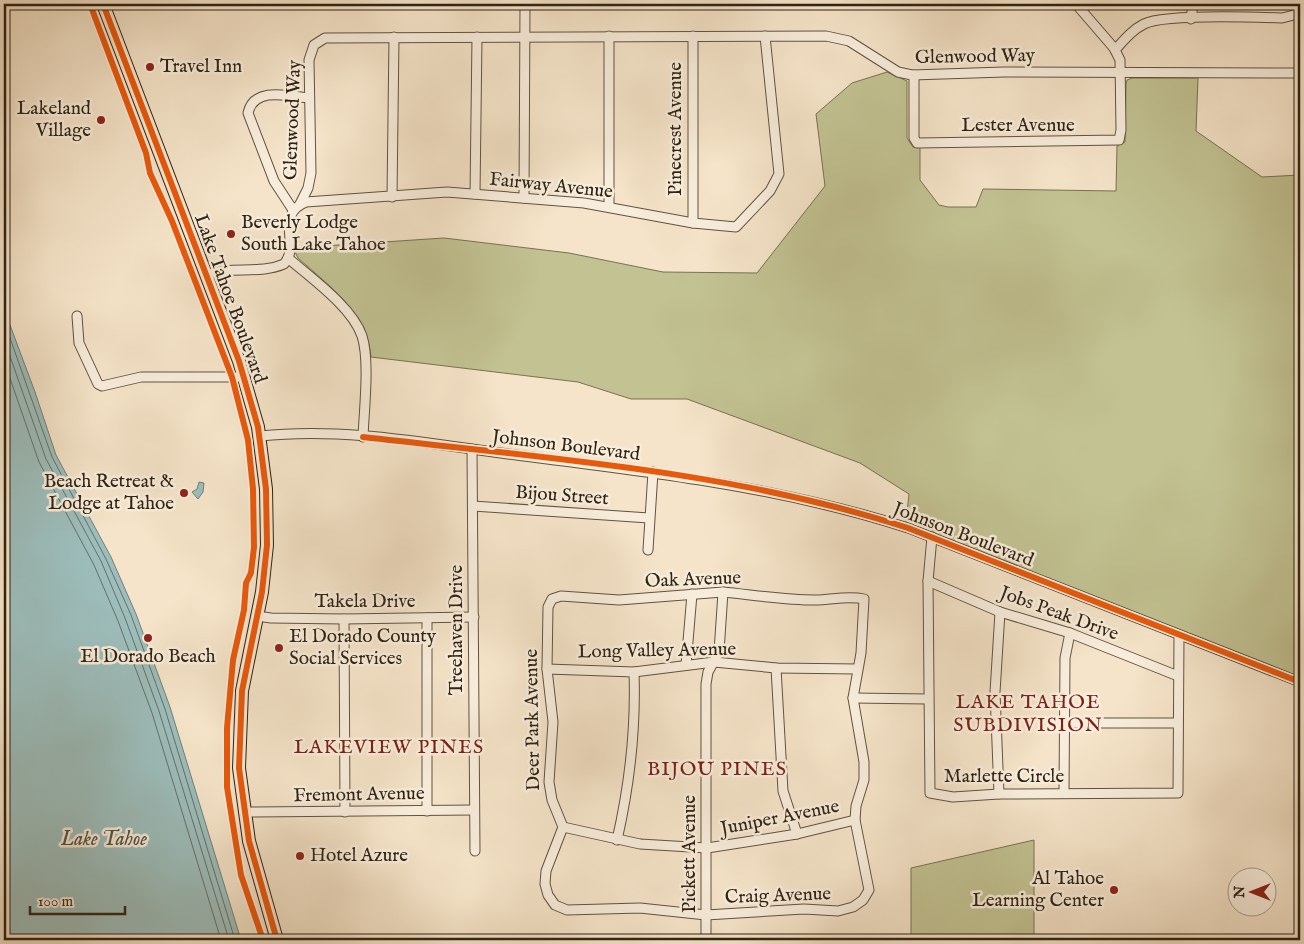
<svg xmlns="http://www.w3.org/2000/svg" width="1304" height="944" font-family="'IM FELL English',serif">
  <style>
    .green { fill: #c2c292; stroke: #787252 }
    .water { fill: #9dbebc; stroke: #718078 }
    .lines { fill: none; stroke-linecap: round; stroke-linejoin: round }
    .shore { stroke: #667068; stroke-width: 1 }
    .minor-casing { stroke: #605340; stroke-width: 11 }
    .highway-casing { stroke: #2f2313; stroke-width: 14 }
    .minor { stroke: #f8eddc; stroke-width: 9 }
    .highway { stroke: #f5e4c9; stroke-width: 12 }
    .cycleway-casing { stroke: #f8eddc; stroke-width: 9 }
    .cycleway { stroke: #e8590c; stroke-width: 6 }
    .poi-dot { fill: #8f2418; stroke: #f8eddc; stroke-width: 2 }
    .labels { text-anchor: middle; dominant-baseline: central; stroke-width: 5; stroke-linejoin: round; paint-order: stroke }
    .street-label { font-size: 19px; fill: #2f2313; stroke: #f8eddc }
    .poi-label { font-size: 19px; fill: #2f2313; stroke: #f8eddc; text-anchor: start }
    .neighbourhood-label { font-size: 20px; letter-spacing: 1px; fill: #7a1f14; stroke: #f8eddc }
    .water-label { font-size: 20px; font-style: italic; fill: #505246; stroke: #f8eddc }
  </style>
  <rect width="100%" height="100%" fill="#f5e4c9"/>
  <filter id="stains"><feTurbulence type="fractalNoise" baseFrequency=".004" numOctaves="4"/><feColorMatrix values="0 0 0 0 .2 0 0 0 0 .09 0 0 0 0 .02 0 0 0 .5 -.17"/></filter>
  <radialGradient id="worn" r=".72"><stop offset=".6" stop-color="#630" stop-opacity="0"/><stop offset="1" stop-color="#630" stop-opacity=".3"/></radialGradient>
  <!-- green -->
  <g class="green">
    <path d="M887 72 907 81V138L913 147H920V180L939 205 948 207H976L983 189 1116 191 1117 146 1125 142 1126 84 1127 80 1132 78H1198L1196 131 1262 177 1300 175V678L906 522 909 494 860 463 687 399H631L578 382 371 357C366 311 330 287 298 258L293 248 444 238 569 253 663 272 757 273 825 186 816 114 852 83Z"/>
    <path d="M1034 840V940H911V868Z"/>
  </g>
  <!-- water -->
  <g class="water">
    <path d="M4 309 35 392 56 455 111 557 136 614 170 707 241 940H4Z"/>
    <path d="M199 482 204 483 203 492 198 499 192 492 197 489Z"/>
  </g>
  <g class="lines">
    <!-- shore -->
    <g class="shore">
      <path d="M4 321 52 457 106 559 131 615 165 709 235 940"/>
      <path d="M4 339 46 459 101 561 125 618 159 711 229 940"/>
      <path d="M4 361 39 462 94 565 118 621 152 713 221 940"/>
    </g>
    <!-- minor casing -->
    <g class="minor-casing">
      <g id="minor">
        <path d="M1191 19 1193 4"/>
        <path d="M693 36V223"/>
        <path d="M1115 50C1124 40 1132 30 1144 24 1164 14 1254 17 1282 18L1294 15 1300 10"/>
        <path d="M914 75V138L917 143 1119 140 1121 130 1120 60 1114 48 1076 4"/>
        <path d="M475 194 477 37"/>
        <path d="M392 197 394 37"/>
        <path d="M524 198 525 4"/>
        <path d="M300 204 308 188 311 173 309 60 314 45 325 38 826 36 849 41 898 72 912 75 1004 72 1300 73"/>
        <path d="M609 207V36"/>
        <path d="M293 210 274 181 248 113C254 86 289 96 309 98"/>
        <path d="M288 258C311 278 352 307 362 336 370 361 364 410 363 437"/>
        <path d="M206 275C231 265 259 275 284 264 301 246 274 214 306 202L447 192 584 203 693 223 736 227 770 191 779 174 765 36"/>
        <path d="M77 316 79 343 98 384 102 386 141 377H244"/>
        <path d="M260 436C342 427 426 443 508 454 642 471 779 486 908 528L1300 682"/>
        <path d="M472 449 475 851"/>
        <path d="M473 506 649 518"/>
        <path d="M932 537 928 581 930 793 953 797 999 794 1178 793 1179 636"/>
        <path d="M648 550 653 472"/>
        <path d="M928 581 1000 612 1070 633 1178 676"/>
        <path d="M723 592C753 595 784 600 815 600 832 600 847 595 864 599L861 653 853 698 864 762V780L856 806 855 820 869 890 863 900 853 907 838 911 804 909 706 915 640 908 567 910 555 905 548 895 545 884 546 871 563 827 552 800 549 782 553 722 547 669 548 607 552 599 561 596 619 600Z"/>
        <path d="M257 616 271 618 344 619 474 617"/>
        <path d="M427 618V811"/>
        <path d="M344 619 345 812"/>
        <path d="M686 665 692 594"/>
        <path d="M776 668 783 791 797 834"/>
        <path d="M547 669 634 672 714 662 776 668 857 669"/>
        <path d="M853 698 928 699"/>
        <path d="M1065 723H1177"/>
        <path d="M1064 793 1065 658 1070 633"/>
        <path d="M999 794 995 692 1000 612"/>
        <path d="M244 812 474 810"/>
        <path d="M563 827 640 844 707 848 797 834 855 820"/>
        <path d="M617 840C630 783 636 729 634 672"/>
        <path d="M706 940V684L708 672 719 652 723 592"/>
      </g>
    </g>
    <!-- highway casing -->
    <g class="highway-casing">
      <path id="highway" d="M103 4 239 361 258 427 266 489 267 545 262 592 242 691 239 768 249 841 277 940"/>
    </g>
    <!-- minor -->
    <use href="#minor" class="minor"/>
    <!-- highway -->
    <use href="#highway" class="highway"/>
    <!-- cycleway casing -->
    <g class="cycleway-casing">
      <g id="cycleway">
        <path d="M90 4 146 153 150 173 172 221 232 377 248 440 253 489 254 547 251 573 246 583 244 610 233 660 227 728V787L241 875 263 940"/>
        <path d="M103 4 239 361 258 427 266 489 267 545 262 592 242 691 239 768 249 841 277 940"/>
        <path d="M363 437C545 458 733 471 908 528L1300 682"/>
      </g>
    </g>
    <!-- cycleway -->
    <use href="#cycleway" class="cycleway"/>
  </g>
  <!-- markers -->
  <g class="poi-dot">
    <circle cx="150" cy="67" r="5"/>
    <circle cx="101" cy="120" r="5"/>
    <circle cx="231" cy="234" r="5"/>
    <circle cx="184" cy="493" r="5"/>
    <circle cx="148" cy="638" r="5"/>
    <circle cx="279" cy="648" r="5"/>
    <circle cx="300" cy="856" r="5"/>
    <circle cx="1114" cy="890" r="5"/>
  </g>
  <g class="labels">
    <!-- street labels -->
    <g class="street-label">
      <text transform="translate(975 57) rotate(-1)">Glenwood Way</text>
      <text transform="translate(293 120) rotate(-88)">Glenwood Way</text>
      <text x="1018" y="126">Lester Avenue</text>
      <text transform="translate(676 129) rotate(-90)">Pinecrest Avenue</text>
      <text transform="translate(551 186) rotate(6)">Fairway Avenue</text>
      <text transform="translate(230 299) rotate(70)">Lake Tahoe Boulevard</text>
      <text transform="translate(566 446) rotate(7)">Johnson Boulevard</text>
      <text transform="translate(562 496) rotate(4)">Bijou Street</text>
      <text transform="translate(963 535) rotate(21)">Johnson Boulevard</text>
      <text transform="translate(693 580) rotate(-2)">Oak Avenue</text>
      <text x="365" y="602">Takela Drive</text>
      <text transform="translate(1059 614) rotate(20)">Jobs Peak Drive</text>
      <text transform="translate(457 630) rotate(-90)">Treehaven Drive</text>
      <text transform="translate(657 651) rotate(-1)">Long Valley Avenue</text>
      <text transform="translate(533 720) rotate(-91)">Deer Park Avenue</text>
      <text x="1004" y="777">Marlette Circle</text>
      <text transform="translate(359 795) rotate(-1)">Fremont Avenue</text>
      <text transform="translate(780 818) rotate(-11)">Juniper Avenue</text>
      <text transform="translate(690 854) rotate(-90)">Pickett Avenue</text>
      <text transform="translate(778 896) rotate(-2)">Craig Avenue</text>
    </g>
    <!-- poi labels -->
    <g class="poi-label">
      <text x="160" y="67">Travel Inn</text>
      <text x="91" y="109" text-anchor="end">Lakeland<tspan x="91" dy="22">Village</tspan></text>
      <text x="241" y="223">Beverly Lodge<tspan x="241" dy="22">South Lake Tahoe</tspan></text>
      <text x="174" y="482" text-anchor="end">Beach Retreat &amp;<tspan x="174" dy="22">Lodge at Tahoe</tspan></text>
      <text x="289" y="637">El Dorado County<tspan x="289" dy="22">Social Services</tspan></text>
      <text x="148" y="657" text-anchor="middle">El Dorado Beach</text>
      <text x="310" y="856">Hotel Azure</text>
      <text x="1104" y="879" text-anchor="end">Al Tahoe<tspan x="1104" dy="22">Learning Center</tspan></text>
    </g>
    <!-- neighbourhood labels -->
    <g class="neighbourhood-label">
      <text x="1028" y="702">LAKE TAHOE<tspan x="1028" dy="23">SUBDIVISION</tspan></text>
      <text x="389" y="747">LAKEVIEW PINES</text>
      <text x="717" y="769">BIJOU PINES</text>
    </g>
    <!-- water labels -->
    <g class="water-label">
      <text x="104" y="839">Lake Tahoe</text>
    </g>
  </g>
  <!-- margin -->
  <rect width="1304" height="944" fill="none" stroke="#f5e4c9" stroke-width="20"/>
  <rect x="5" y="5" width="1294" height="934" fill="none" stroke="#2f2313" stroke-width="2.5"/>
  <rect x="10" y="10" width="1284" height="924" fill="none" stroke="#2f2313"/>
  <!-- north arrow -->
  <g transform="translate(1252 892) rotate(270)"><circle r="24" fill="#f8eddc" stroke="#a89c8c"/>
  <path d="M0-4L9 19L0 12L-9 19Z" fill="#8f2418"/>
  <text y="-8" font-size="14" font-weight="bold" text-anchor="middle" fill="#2f2313">N</text>
  </g>
  <!-- scale -->
  <path d="M30 906v8h95v-8" fill="none" stroke="#2f2313" stroke-width="2.5"/>
  <text x="38" y="906" font-size="15" fill="#2f2313" stroke="#f8eddc" stroke-width="4" paint-order="stroke">100 m</text>
  <rect width="100%" height="100%" filter="url(#stains)"/>
  <rect width="100%" height="100%" fill="url(#worn)"/>
</svg>
